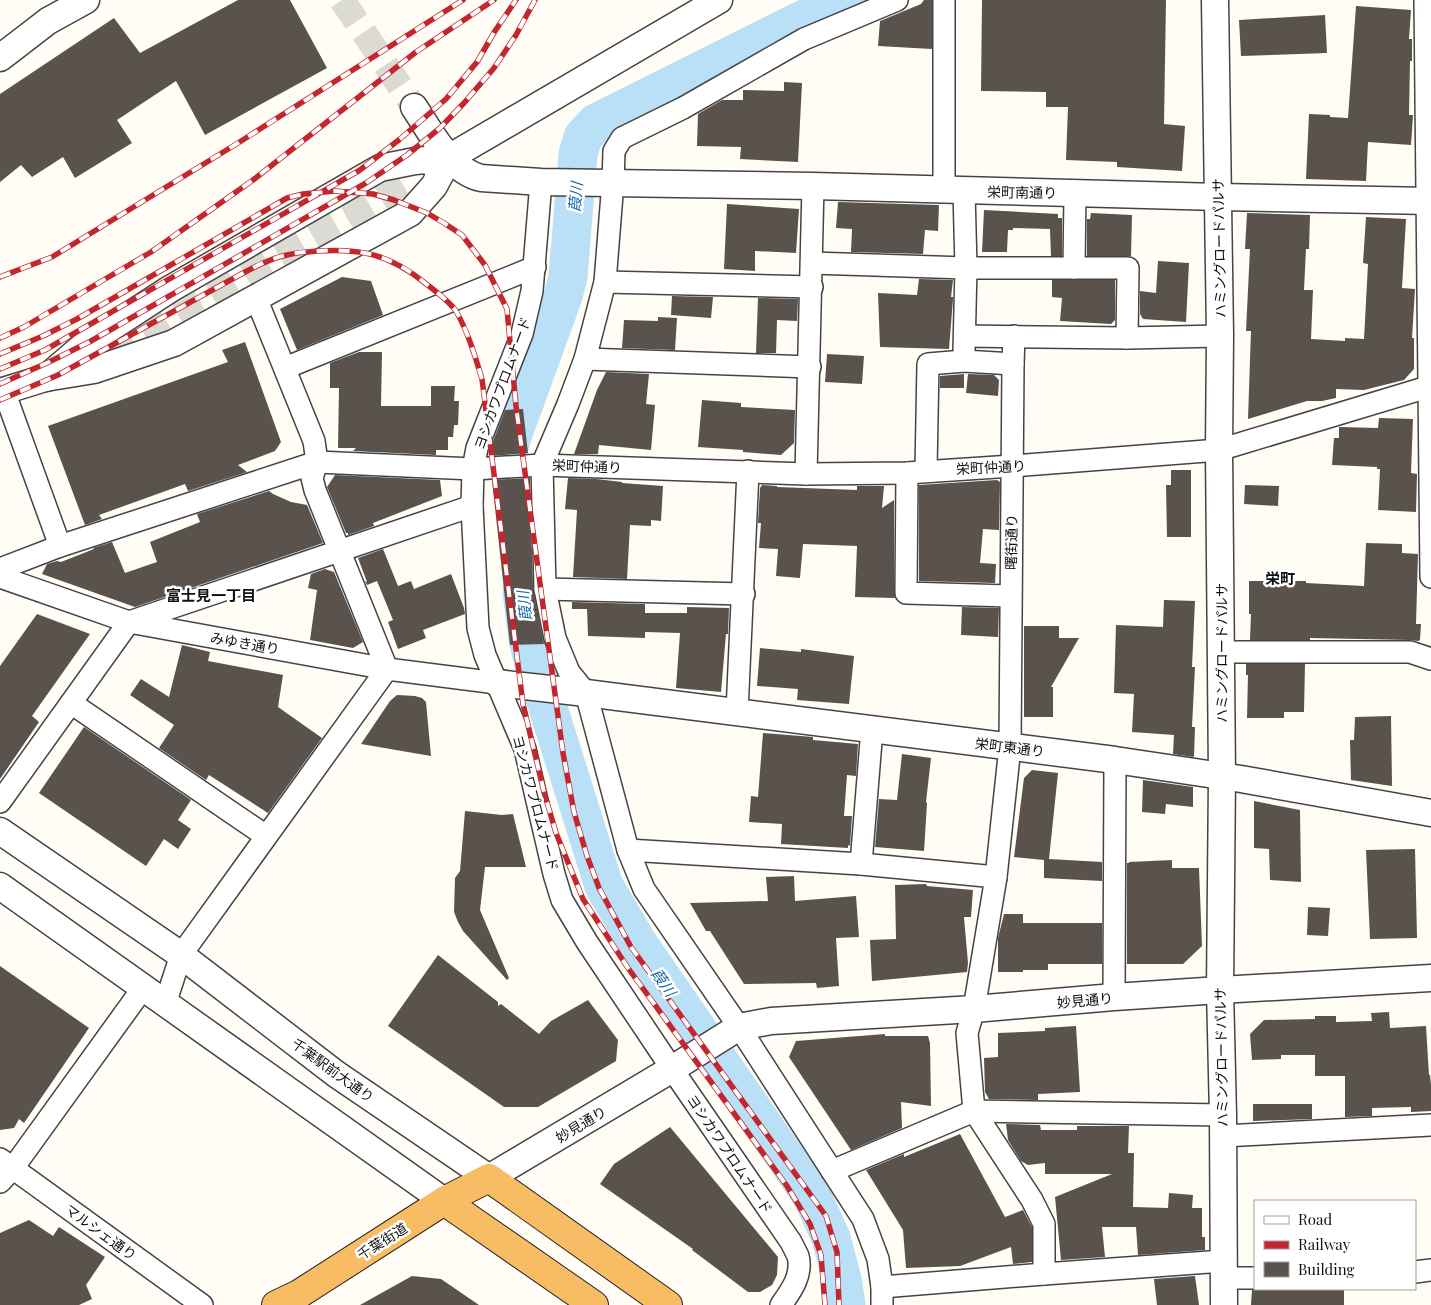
<svg xmlns="http://www.w3.org/2000/svg" width="1431" height="1305" font-family="'Playfair Display','Noto Sans JP',serif">
  <style>
    .lines { fill: none; stroke-linecap: round; stroke-linejoin: round }
    .river { stroke: #b9e0f7; stroke-width: 39 }
    .building { fill: #5a524d }
    .tertiary-tunnel { stroke: #dbdad3; stroke-width: 26; stroke-dasharray: 26 13; stroke-linecap: butt }
    .minor-casing { stroke: #444; stroke-width: 24 }
    .tertiary-casing { stroke: #444; stroke-width: 29 }
    .trunk-casing { stroke: #222; stroke-width: 30 }
    .minor { stroke: #fff; stroke-width: 21 }
    .tertiary { stroke: #fff; stroke-width: 26 }
    .trunk { stroke: #f7bc64; stroke-width: 28 }
    .rail-casing { stroke: #c4262e; stroke-width: 5.5 }
    .rail { stroke: #fff; stroke-width: 4; stroke-dasharray: 11; stroke-linecap: butt }
    .labels { text-anchor: middle; dominant-baseline: central; stroke-width: 5; stroke-linejoin: round; paint-order: stroke }
    .street-label { font-size: 14px; fill: #111; stroke: #fff }
    .water-label { font-size: 15px; font-style: italic; fill: #1768a6; stroke: #fff }
    .neighbourhood-label { font-size: 15px; font-weight: bold; fill: #111; stroke: #fff }
  </style>
  <rect width="100%" height="100%" fill="#fffdf5"/>
  <g class="lines">
    <!-- river -->
    <g class="river">
      <path d="M508 459 509 447 514 431 563 296 568 277 578 154 583 137 596 123 800 21 848 0"/>
      <path d="M522 592 528 639 533 660 604 886 637 942 812 1196 831 1238 842 1279 846 1305"/>
    </g>
  </g>
  <!-- building -->
  <g class="building">
    <path d="M238 0H290L327 68 205 135 176 81 117 120 132 143 75 178 63 157 32 177 21 165 0 182V94L114 18 140 53Z"/>
    <path d="M924 0H932V49L878 46 880 21 921 4Z"/>
    <path d="M982 0H1166L1164 124 1185 126 1182 171 1117 167V162L1066 160 1068 107H1046V92L981 91Z"/>
    <path d="M1356 6 1411 10 1409 39H1412V61H1410L1409 115H1413L1411 145 1368 142 1366 181 1306 179 1309 114 1330 115V117L1348 118Z"/>
    <path d="M1325 15 1327 53 1241 56 1239 20Z"/>
    <path d="M784 82 802 83 798 162 740 159 741 147 697 146 698 114 722 100H743V90L784 91Z"/>
    <path d="M838 202 939 205 938 231 925 230 923 254 851 252 852 229 836 228Z"/>
    <path d="M727 204 799 209 796 253 755 251V271L724 269Z"/>
    <path d="M984 210 1058 214V218H1062V256H1051L1050 229 1013 228V230H1008L1007 252H982Z"/>
    <path d="M1091 213 1132 215 1131 256H1087V219H1090Z"/>
    <path d="M1247 213 1310 215 1309 249H1306L1304 290H1313L1311 339 1345 341V338L1364 339 1368 264 1363 263 1366 217 1406 219 1402 288 1415 289 1412 338H1414V369L1404 380 1364 390 1336 389V398L1322 401H1307L1248 419 1251 331H1246L1250 249H1245Z"/>
    <path d="M1158 261 1189 263 1186 322 1143 319 1140 314V291L1156 293Z"/>
    <path d="M342 277 371 281 383 315 297 350 280 309Z"/>
    <path d="M919 279 953 280 951 297H953V299L949 349 880 347 878 293 917 295Z"/>
    <path d="M1052 280H1115V320L1111 324 1060 321 1062 298 1052 297Z"/>
    <path d="M672 296 713 297 711 318 671 315Z"/>
    <path d="M758 298 798 299 797 321 777 320 776 353H756Z"/>
    <path d="M658 317 677 318 675 350 622 348 624 320 658 321Z"/>
    <path d="M245 342 281 442 275 451 238 465 247 472 188 491 185 484 99 515 102 519 85 525 48 426 228 362 222 350Z"/>
    <path d="M359 352H382L381 406H431V386H455L454 401H459L458 425H454L453 437H448V450H436V455L353 451 356 448H338L339 388H330V363Z"/>
    <path d="M827 354 864 356 862 384 825 382Z"/>
    <path d="M606 372 649 374 646 404 655 405 651 450 599 445 598 454H574L597 390Z"/>
    <path d="M964 374V388H940V376Z"/>
    <path d="M968 374 994 375 999 380 998 396 966 393Z"/>
    <path d="M702 400 741 403V407L795 410 794 443 781 455 743 452V450L698 447Z"/>
    <path d="M523 409 528 453 489 456V452L505 410Z"/>
    <path d="M1379 418 1413 419 1411 473 1417 474 1416 512 1378 510 1380 469H1377V467L1332 465 1334 438H1339V427L1378 428Z"/>
    <path d="M1171 470H1191V537H1167L1166 485H1171Z"/>
    <path d="M335 475 440 480 442 496 373 523 374 526 348 535V533H346L327 487Z"/>
    <path d="M530 478 533 589 544 644 510 645 492 480Z"/>
    <path d="M568 478 596 479 622 482V483L663 486 661 521 651 520V526L630 525 627 579 573 577 577 510 565 509Z"/>
    <path d="M997 480 1000 482 999 530 983 529 980 563 996 564 995 583 919 581V485Z"/>
    <path d="M762 485 777 486V487L857 490V486H884L882 508 894 500V593L895 598 855 597 857 546 803 544 800 578 776 576 778 549 759 548 761 523H758L760 488Z"/>
    <path d="M1245 485 1279 486 1278 506 1244 504Z"/>
    <path d="M269 491 273 494 291 502 307 505 323 543 135 607 42 574 47 564 57 561 61 562 94 549 93 548 112 542 125 573 157 562 150 542 200 522 197 514Z"/>
    <path d="M1366 543 1402 544V553L1418 554 1416 624H1421L1420 640 1418 641 1410 640 1310 638V640H1250L1251 614H1249V581H1306V583L1364 586Z"/>
    <path d="M383 549 398 586 411 581 414 589 451 574 464 608 465 614 423 630 426 638 398 649 388 622 393 620 377 581 367 585 365 581 367 582 358 558Z"/>
    <path d="M325 569 334 572 363 642 353 648 310 640 317 590 308 588 311 574Z"/>
    <path d="M1164 600 1195 601 1192 667H1195L1192 727H1195L1194 756 1193 757 1173 754 1174 735 1132 732 1134 694 1114 693 1116 625 1163 627Z"/>
    <path d="M572 602 645 604V613H687V607L729 608 728 634H726L721 692 676 688 680 633 645 632V638L588 636 587 609H572Z"/>
    <path d="M962 607 999 608 998 637 961 635Z"/>
    <path d="M37 614 90 634 32 716 39 722 0 779V666Z"/>
    <path d="M1024 626H1059V638H1079L1051 687H1053V717H1024Z"/>
    <path d="M182 645 210 652 208 661 283 675 278 707 322 738 268 813 209 775 206 780 159 748 174 725 130 695 141 679 169 697Z"/>
    <path d="M760 648 801 652V649L854 656 849 704 797 700 798 689 757 686Z"/>
    <path d="M1246 664H1305L1304 712H1284V718H1247L1248 675H1246Z"/>
    <path d="M397 695 415 696 422 698 426 702 431 756 361 744 390 701Z"/>
    <path d="M1391 716 1392 786 1351 780 1350 740H1354L1355 717Z"/>
    <path d="M84 727 191 800 178 820 191 829 178 849 164 839 146 866 39 793Z"/>
    <path d="M763 733 813 737V740L858 744 856 776 847 775 844 816H852L850 846 848 845V848L781 844 782 824 749 822 751 796 758 797Z"/>
    <path d="M902 754 931 758 926 802 927 803 924 851 875 847 879 799 897 800Z"/>
    <path d="M1032 770 1058 773 1049 859 1102 862V881L1044 878V860L1014 857 1024 778Z"/>
    <path d="M1143 780 1193 787V807L1166 804 1165 814 1142 812Z"/>
    <path d="M1254 801 1300 810 1301 882 1270 880 1269 849 1254 848Z"/>
    <path d="M465 811 502 815 513 814 526 867H485L480 910 509 978 507 980 463 931 458 922 454 912 455 878 460 871Z"/>
    <path d="M1415 849 1417 938 1370 939 1366 850Z"/>
    <path d="M1172 860V868H1199L1202 946 1183 964H1127V863H1129V862Z"/>
    <path d="M794 876 795 901 856 896 859 937 836 938 839 986 817 988 816 983 744 984 710 931H706L690 903 768 901 766 877Z"/>
    <path d="M926 884 927 886 973 890 971 917H964L968 963 967 972 872 981 870 940 896 939 895 885Z"/>
    <path d="M1308 907 1330 908 1328 936 1307 935Z"/>
    <path d="M1004 914H1023V923H1102V964H1048V970H1023V972H998V938Z"/>
    <path d="M438 955 498 1002V1006L501 1004 539 1034 551 1021 588 1000 618 1040 616 1061 538 1107H504L388 1026Z"/>
    <path d="M0 966 89 1028 24 1123 19 1119 14 1128 0 1130Z"/>
    <path d="M1389 1012 1390 1028 1426 1026 1429 1075H1430L1431 1085V1111L1411 1112V1107L1372 1108V1116L1345 1117V1076H1315V1055H1281V1059L1252 1060 1250 1034 1264 1020 1315 1019V1016H1336V1022L1372 1021 1371 1013Z"/>
    <path d="M1076 1026 1080 1092 1038 1094V1100L989 1099 985 1092 984 1058 998 1057V1033L1045 1031V1028Z"/>
    <path d="M885 1034V1036H928L930 1043 931 1106 901 1102 902 1128 851 1150 789 1057 796 1041Z"/>
    <path d="M1253 1104H1312V1119L1253 1121Z"/>
    <path d="M1006 1124 1040 1125 1041 1130H1077V1126H1129L1128 1153H1134L1133 1207 1168 1208 1169 1193 1193 1195 1192 1208H1202V1237H1205V1250L1138 1255 1136 1227H1102L1105 1257 1061 1260 1055 1197 1112 1174H1045V1163L1028 1165 1021 1161 1008 1140Z"/>
    <path d="M670 1127 778 1257 777 1275 772 1285 760 1292H748L692 1250 693 1249 600 1184 614 1164Z"/>
    <path d="M960 1134 1005 1217 1023 1210 1032 1227V1262L1013 1264 1011 1247 960 1266 906 1268 903 1230 866 1170 904 1154V1157Z"/>
    <path d="M29 1220 53 1236 59 1227 105 1257 86 1285 92 1299 79 1305H0V1233Z"/>
    <path d="M412 1276 441 1279 479 1305H360Z"/>
    <path d="M1195 1276 1199 1305H1157L1154 1279Z"/>
    <path d="M1261 1289H1344V1305H1251L1252 1290Z"/>
  </g>
  <g class="lines">
    <!-- tertiary-tunnel -->
    <g class="tertiary-tunnel">
      <path d="M342 0 414 107"/>
      <path d="M72 364 101 354 138 337 414 179"/>
    </g>
    <!-- minor casing -->
    <g class="minor-casing">
      <g id="minor">
        <path d="M944 0V190"/>
        <path d="M1425 0 1431 577"/>
        <path d="M541 182 532 291 522 334 477 448 473 469 472 506 478 628 485 655 525 749 554 874 562 900 587 942 672 1069 791 1242C793 1246 796 1252 798 1256 803 1275 791 1291 781 1305"/>
        <path d="M964 191 966 268 964 350"/>
        <path d="M812 263 966 268H1128L1127 338"/>
        <path d="M1074 268 1075 194"/>
        <path d="M605 282 812 287"/>
        <path d="M965 336 1127 338 1220 336"/>
        <path d="M1014 336 1013 364 1010 747 996 877 974 1009 967 1033 974 1111 1032 1200 1044 1224V1274"/>
        <path d="M585 359 810 367"/>
        <path d="M285 368 535 267"/>
        <path d="M4 391 60 546"/>
        <path d="M926 470 928 364 964 361 1013 364"/>
        <path d="M907 473 906 593 1010 596"/>
        <path d="M806 474 813 186"/>
        <path d="M0 569 60 546 317 462 473 469 542 465 806 474 907 473 1012 466 1219 450 1431 386"/>
        <path d="M0 577 129 622 387 669 497 683"/>
        <path d="M545 589 744 594"/>
        <path d="M1222 652H1410L1431 659"/>
        <path d="M71 703 266 836"/>
        <path d="M737 712 748 471"/>
        <path d="M0 802 129 622 472 506"/>
        <path d="M628 850 861 864 996 877"/>
        <path d="M861 864 872 729"/>
        <path d="M1114 997 1115 760"/>
        <path d="M165 1004 181 955 387 669 315 490 312 478 317 462 314 441 256 298"/>
        <path d="M1223 1136 1431 1125"/>
        <path d="M0 1159 202 1305"/>
        <path d="M832 1171 974 1111 1223 1115"/>
        <path d="M0 1182 13 1168 143 988"/>
        <path d="M1415 1272 1431 1270"/>
        <path d="M1223 1278H1255"/>
        <path d="M882 1287 1044 1274 1223 1261"/>
        <path d="M882 1305V1287L878 1259 863 1219 739 1027 644 889 628 850 586 693 569 672 555 638 545 589 542 465 568 404 585 359 605 282 613 182 614 151 622 138 683 108 804 39 897 0"/>
      </g>
    </g>
    <!-- tertiary casing -->
    <g class="tertiary-casing">
      <g id="tertiary">
        <path d="M1215 0 1220 336 1219 450 1222 776 1220 990 1223 1115 1224 1305"/>
        <path d="M0 58 48 21 86 0"/>
        <path d="M414 107C431 132 449 170 481 178L541 182 813 186 1219 197 1431 201"/>
        <path d="M435 166 719 0"/>
        <path d="M46 378 87 343 170 289 380 168 415 161 449 158"/>
        <path d="M0 392 45 378 94 370 174 343 410 213 434 186 449 158"/>
        <path d="M497 683 586 693 1115 760 1241 779 1431 813"/>
        <path d="M0 831 181 955 336 1074 489 1178 672 1069 739 1027 771 1021 974 1009 1114 997 1220 990 1431 978"/>
        <path d="M0 886 444 1201"/>
      </g>
    </g>
    <!-- trunk casing -->
    <g class="trunk-casing">
      <g id="trunk">
        <path d="M444 1201 594 1305"/>
        <path d="M276 1305 299 1294 444 1201 489 1178 668 1305"/>
      </g>
    </g>
    <!-- minor -->
    <use href="#minor" class="minor"/>
    <!-- tertiary -->
    <use href="#tertiary" class="tertiary"/>
    <!-- trunk -->
    <use href="#trunk" class="trunk"/>
    <!-- rail casing -->
    <g class="rail-casing">
      <g id="rail">
        <path d="M0 277 52 257 238 143 463 0"/>
        <path d="M0 338 24 327 151 252 253 180 416 52 494 0"/>
        <path d="M0 354 43 336 77 319 287 198 303 194 335 191 373 194 394 200 427 213 444 223 462 235 485 265 507 309 516 406 563 753 574 812 587 856 599 888 631 947 826 1216 837 1252 839 1305"/>
        <path d="M0 369 45 350 360 170 400 139 446 99 477 62 495 31 516 0"/>
        <path d="M0 384 49 362 91 341 366 183 407 155 440 128 464 103 494 68 516 35 535 0"/>
        <path d="M0 400 58 375 245 272C258 265 272 258 287 255 297 252 308 252 318 251 362 248 390 255 425 283 434 290 450 302 456 311 468 332 475 356 482 379L523 704 544 792 556 833 583 899 628 968 787 1186 810 1224 821 1255 825 1305"/>
      </g>
    </g>
    <!-- rail -->
    <use href="#rail" class="rail"/>
  </g>
  <g class="labels">
    <!-- street labels -->
    <g class="street-label">
      <text transform="translate(1022 192) rotate(1)">栄町南通り</text>
      <text transform="translate(1219 248) rotate(-91)">ハミングロードパルサ</text>
      <text transform="translate(502 383) rotate(-70)">ヨシカワプロムナード</text>
      <text transform="translate(587 466) rotate(2)">栄町仲通り</text>
      <text transform="translate(991 467) rotate(-3)">栄町仲通り</text>
      <text transform="translate(1011 542) rotate(-89)">曙街通り</text>
      <text transform="translate(245 643) rotate(10)">みゆき通り</text>
      <text transform="translate(1221 653) rotate(-90)">ハミングロードパルサ</text>
      <text transform="translate(1010 747) rotate(7)">栄町東通り</text>
      <text transform="translate(536 803) rotate(75)">ヨシカワプロムナード</text>
      <text transform="translate(1085 1000) rotate(-5)">妙見通り</text>
      <text transform="translate(1221 1057) rotate(-91)">ハミングロードパルサ</text>
      <text transform="translate(333 1070) rotate(36)">千葉駅前大通り</text>
      <text transform="translate(581 1124) rotate(-31)">妙見通り</text>
      <text transform="translate(730 1154) rotate(56)">ヨシカワプロムナード</text>
      <text transform="translate(101 1232) rotate(36)">マルシェ通り</text>
      <text transform="translate(382 1241) rotate(-32)">千葉街道</text>
    </g>
    <!-- water labels -->
    <g class="water-label">
      <text transform="translate(575 197) rotate(-85)">葭川</text>
      <text transform="translate(524 606) rotate(-97)">葭川</text>
      <text transform="translate(664 982) rotate(55)">葭川</text>
    </g>
    <!-- neighbourhood labels -->
    <g class="neighbourhood-label">
      <text x="1280" y="578">栄町</text>
      <text x="211" y="595">富士見一丁目</text>
    </g>
  </g>
  <!-- legend -->
  <rect x="1254" y="1200" width="162" height="90" fill="#ffffff" stroke="#a0a0a0"/>
  <rect x="1264" y="1216" width="25" height="8" fill="#ffffff" stroke="#a0a0a0"/>
  <text x="1298" y="1225" font-size="15" fill="#111111">Road</text>
  <rect x="1264" y="1241" width="25" height="8" fill="#c4262e" stroke="#a0a0a0"/>
  <text x="1298" y="1250" font-size="15" fill="#111111">Railway</text>
  <rect x="1264" y="1262" width="25" height="15" fill="#5a524d" stroke="#a0a0a0"/>
  <text x="1298" y="1275" font-size="15" fill="#111111">Building</text>
</svg>
